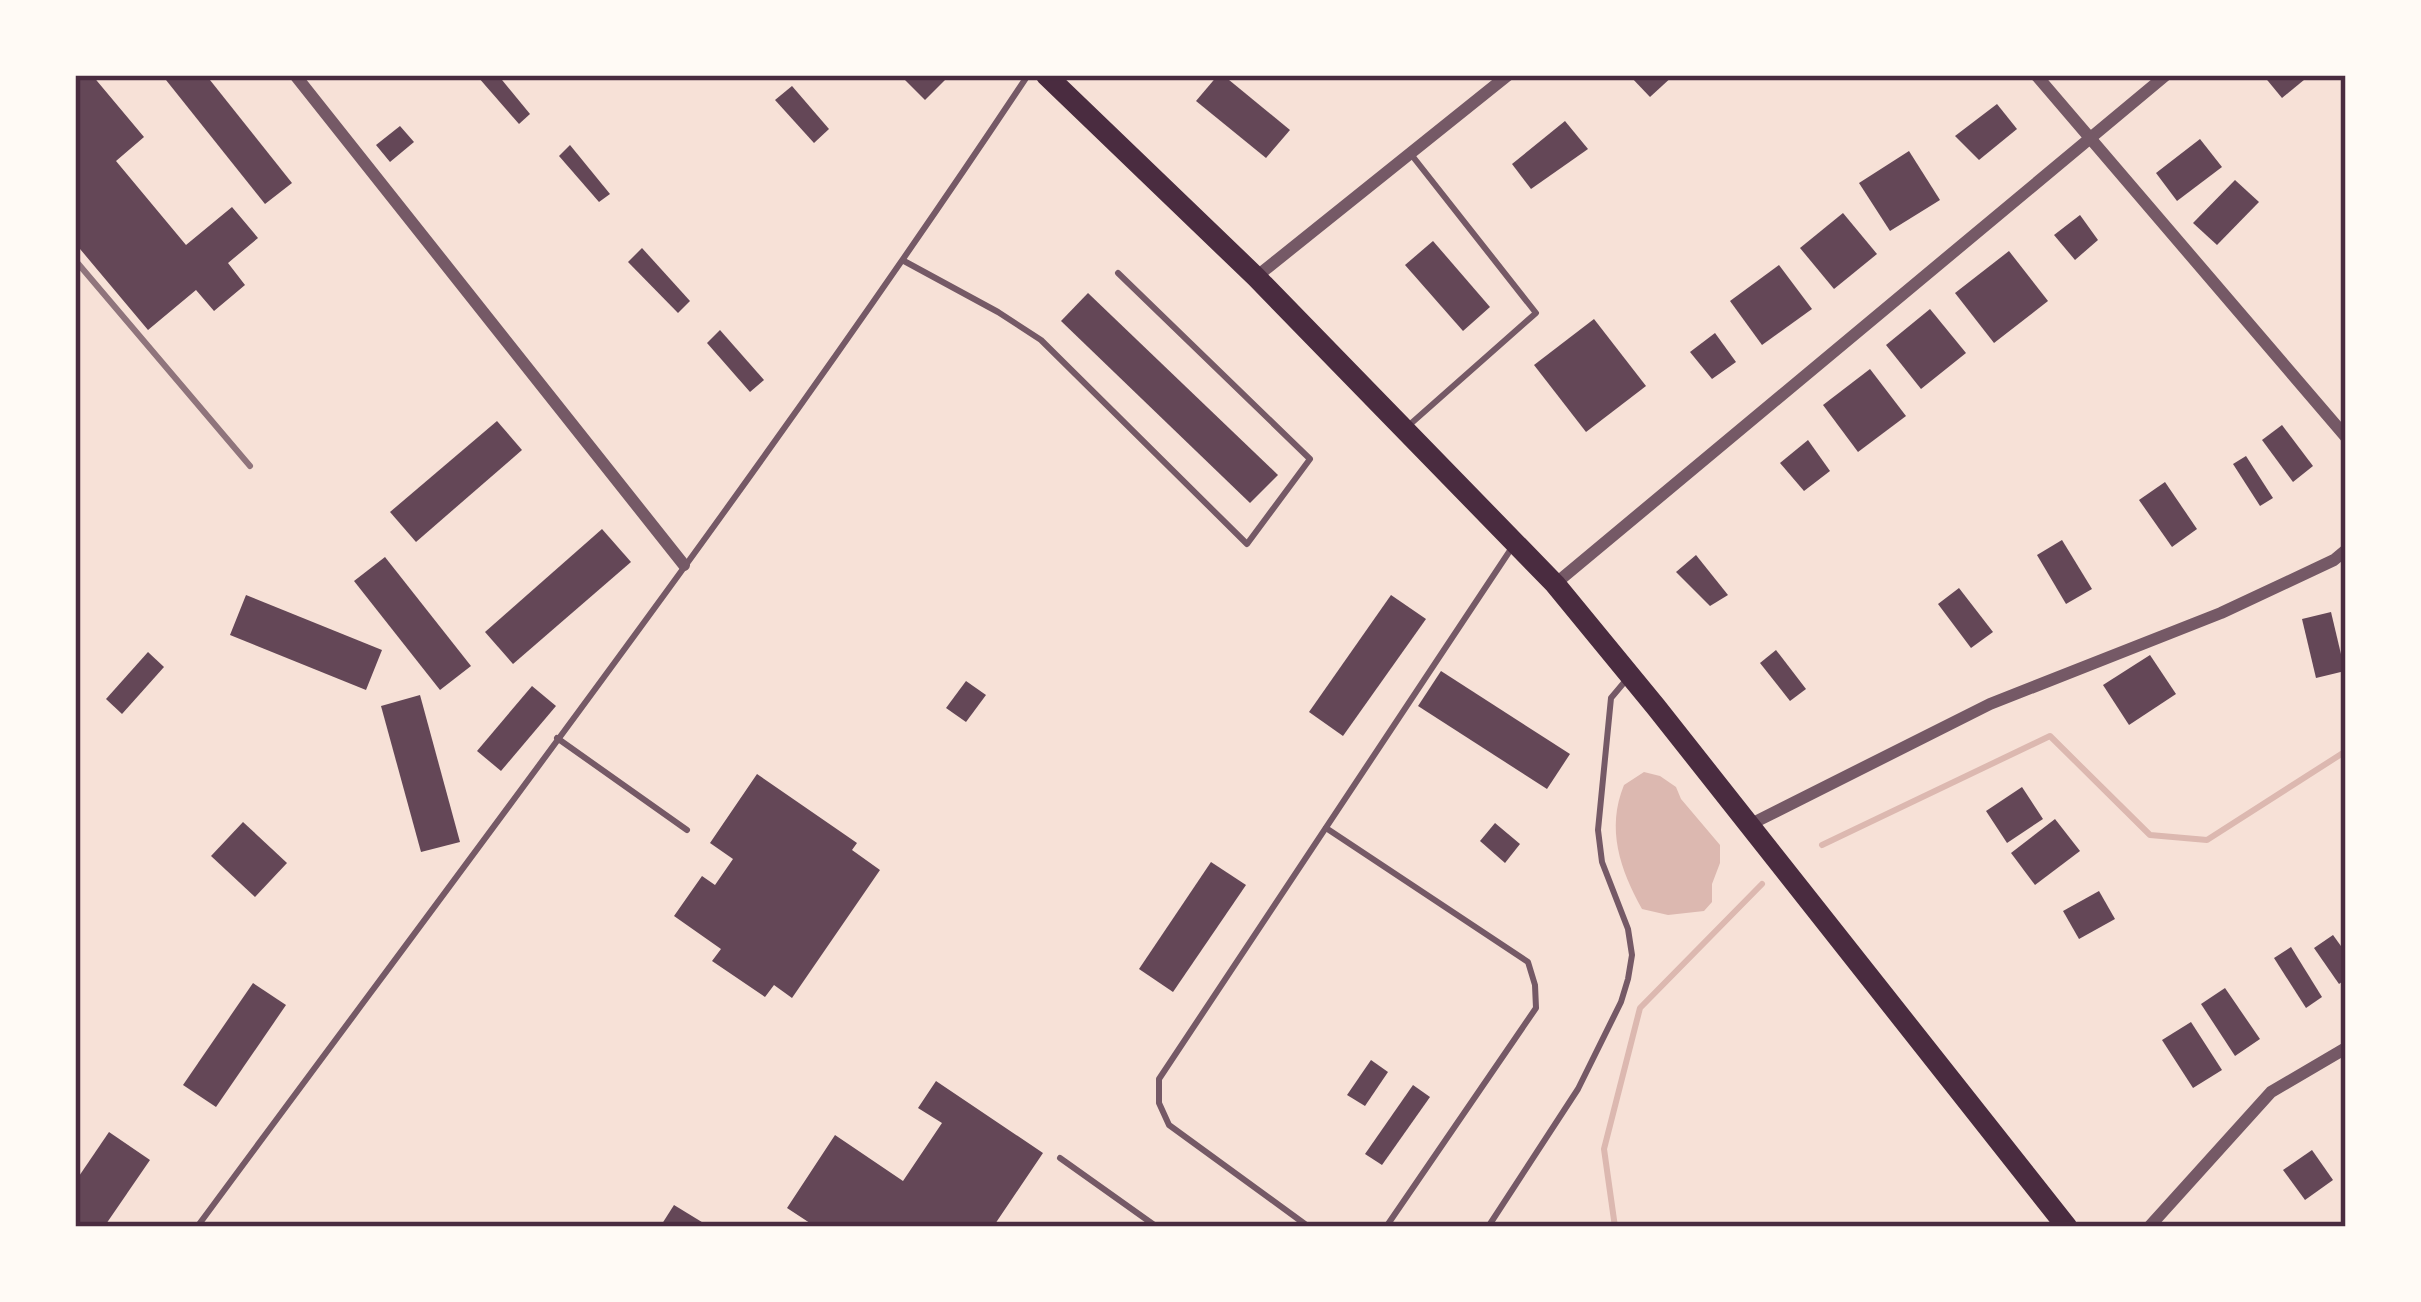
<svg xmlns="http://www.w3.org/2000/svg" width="2421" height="1302" font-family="'Noto Serif',serif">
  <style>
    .water { fill: #dcb8b0 }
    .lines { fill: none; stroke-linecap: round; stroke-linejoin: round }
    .stream { stroke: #dcb8b0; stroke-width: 6 }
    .building { fill: #644757 }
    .service { stroke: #755966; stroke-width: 6 }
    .minor { stroke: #755966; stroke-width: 12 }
    .primary { stroke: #4a2c40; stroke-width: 21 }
    .rail { stroke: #8f747c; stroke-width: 6 }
    .neatline { fill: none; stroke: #4a2c40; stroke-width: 4.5 }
  </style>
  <rect width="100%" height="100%" fill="#f7e1d7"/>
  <!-- water -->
  <path class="water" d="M1644 772 1660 776 1676 787 1681 799 1720 845V863L1712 884V902L1704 911 1668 915 1642 909C1620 869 1606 829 1624 785Z"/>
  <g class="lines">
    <!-- stream -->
    <g class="stream">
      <path d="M1822 845 2050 736 2150 835 2207 840 2346 751"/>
      <path d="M1615 1227 1604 1149 1640 1008 1762 884"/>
    </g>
  </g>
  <!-- building -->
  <g class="building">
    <path d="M75 75H92L144 137 116 161 186 245 232 207 258 238 228 263 245 285 214 311 196 290 148 330 75 243Z"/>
    <path d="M162 75H206L292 183 265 204Z"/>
    <path d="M481 75H498L530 114 519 124 478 77Z"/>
    <path d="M900 75H950L925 100Z"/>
    <path d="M1218 75H1223L1290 130 1266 158 1196 101Z"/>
    <path d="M1629 75H1674L1650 97Z"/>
    <path d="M2263 75H2310L2282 98Z"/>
    <path d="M792 86 829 129 814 143 775 100Z"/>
    <path d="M1997 104 2017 129 1979 160 1955 136Z"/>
    <path d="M1565 121 1588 149 1531 189 1512 164Z"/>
    <path d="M400 126 414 142 390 162 376 145Z"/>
    <path d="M2200 139 2222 167 2177 201 2156 173Z"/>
    <path d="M570 145 610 194 599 202 559 156Z"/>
    <path d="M1909 151 1940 200 1890 231 1859 183Z"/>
    <path d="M2235 180 2259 202 2217 245 2193 223Z"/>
    <path d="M1843 213 1877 254 1834 289 1800 248Z"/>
    <path d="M2080 215 2098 240 2075 260 2054 235Z"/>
    <path d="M1433 241 1490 307 1463 331 1405 265Z"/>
    <path d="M642 248 690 301 678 313 628 262Z"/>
    <path d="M2009 251 2048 301 1994 343 1955 293Z"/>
    <path d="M1779 265 1812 309 1762 345 1730 301Z"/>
    <path d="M1088 293 1278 475 1250 503 1061 321Z"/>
    <path d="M1930 309 1966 353 1921 389 1886 345Z"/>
    <path d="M1594 319 1646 386 1586 432 1534 365Z"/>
    <path d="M720 330 764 380 750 392 707 343Z"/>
    <path d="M1715 333 1736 362 1712 379 1690 352Z"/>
    <path d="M1870 369 1906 416 1858 452 1823 405Z"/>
    <path d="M497 421 522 450 416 542 390 512Z"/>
    <path d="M2282 425 2313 466 2293 482 2262 440Z"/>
    <path d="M1808 440 1830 471 1804 491 1780 463Z"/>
    <path d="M2246 456 2273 498 2260 506 2233 464Z"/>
    <path d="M2165 482 2197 529 2172 547 2139 500Z"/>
    <path d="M602 529 631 562 513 664 485 632Z"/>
    <path d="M2062 540 2092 589 2066 604 2037 555Z"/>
    <path d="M1696 555 1728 595 1710 606 1676 572Z"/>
    <path d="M385 557 471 666 440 690 354 581Z"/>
    <path d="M1959 588 1993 632 1971 648 1938 604Z"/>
    <path d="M246 595 382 650 366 690 230 635Z"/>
    <path d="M1391 595 1426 619 1343 736 1309 712Z"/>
    <path d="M2331 612 2345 671 2316 678 2302 619Z"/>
    <path d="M1776 650 1806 689 1790 701 1760 663Z"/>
    <path d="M148 652 164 667 122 714 106 699Z"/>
    <path d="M2150 655 2176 694 2129 725 2103 685Z"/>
    <path d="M1441 671 1570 754 1547 789 1418 706Z"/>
    <path d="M966 681 986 695 966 722 946 708Z"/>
    <path d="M532 686 556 706 501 771 477 751Z"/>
    <path d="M420 695 460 842 421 852 381 706Z"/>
    <path d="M757 774 857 843 852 850 880 870 792 998 774 985 765 997 712 961 721 949 674 916 702 876 715 885 733 859 710 843Z"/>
    <path d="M2022 787 2043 819 2007 843 1986 811Z"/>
    <path d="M2055 819 2080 851 2035 885 2011 853Z"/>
    <path d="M243 822 287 863 255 897 211 856Z"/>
    <path d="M1495 823 1520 844 1505 863 1480 841Z"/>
    <path d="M1211 862 1246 885 1173 992 1139 969Z"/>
    <path d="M2099 891 2115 919 2079 939 2063 911Z"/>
    <path d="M2333 935 2346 953V979L2339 984 2314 948Z"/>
    <path d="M2291 947 2322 997 2306 1008 2274 958Z"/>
    <path d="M253 983 286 1005 216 1107 183 1085Z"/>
    <path d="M2225 988 2260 1039 2235 1056 2201 1004Z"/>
    <path d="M2191 1022 2222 1070 2193 1088 2162 1040Z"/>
    <path d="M1371 1060 1388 1072 1365 1106 1347 1095Z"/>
    <path d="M936 1081 1043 1153 993 1227H816L787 1208 835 1135 903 1181 942 1123 918 1108Z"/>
    <path d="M1413 1085 1430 1097 1382 1165 1365 1154Z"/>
    <path d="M109 1132 150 1160 104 1227H75V1182Z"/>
    <path d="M2312 1150 2333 1180 2305 1200 2283 1170Z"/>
    <path d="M674 1205 710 1227H660Z"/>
  </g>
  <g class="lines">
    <!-- service -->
    <g class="service">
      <path d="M904 261 998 312 1041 340 1247 544 1310 459 1118 273"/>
      <path d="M1407 427 1536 313 1410 153"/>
      <path d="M557 738 687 830"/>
      <path d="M1326 828 1528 962 1535 985 1536 1008 1386 1227"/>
      <path d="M1060 1158 1157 1227"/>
      <path d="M197 1227C478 846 766 469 1028 75"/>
      <path d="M1309 1227 1169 1125 1159 1103V1079L1513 546"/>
      <path d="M1488 1227 1578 1089 1621 1002 1628 979 1632 955 1628 929 1602 862 1598 830 1611 698 1627 679"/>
    </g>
    <!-- minor -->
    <g class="minor">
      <path d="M295 75 684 565"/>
      <path d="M2036 75 2346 437"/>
      <path d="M1256 277 1508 75"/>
      <path d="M1555 584 2166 75"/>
      <path d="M1749 825 1990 704 2221 613 2334 560 2346 550"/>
      <path d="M2149 1227 2271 1092 2346 1048"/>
    </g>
    <!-- primary -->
    <path class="primary" d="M1046 75 1256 277 1555 584 1656 707 2067 1227"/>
    <!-- rail -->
    <path class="rail" d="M75 260 250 466"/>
  </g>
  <!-- border -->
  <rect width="2421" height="1302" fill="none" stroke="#fffaf5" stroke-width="156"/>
  <rect x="78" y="78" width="2265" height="1146" class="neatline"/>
</svg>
